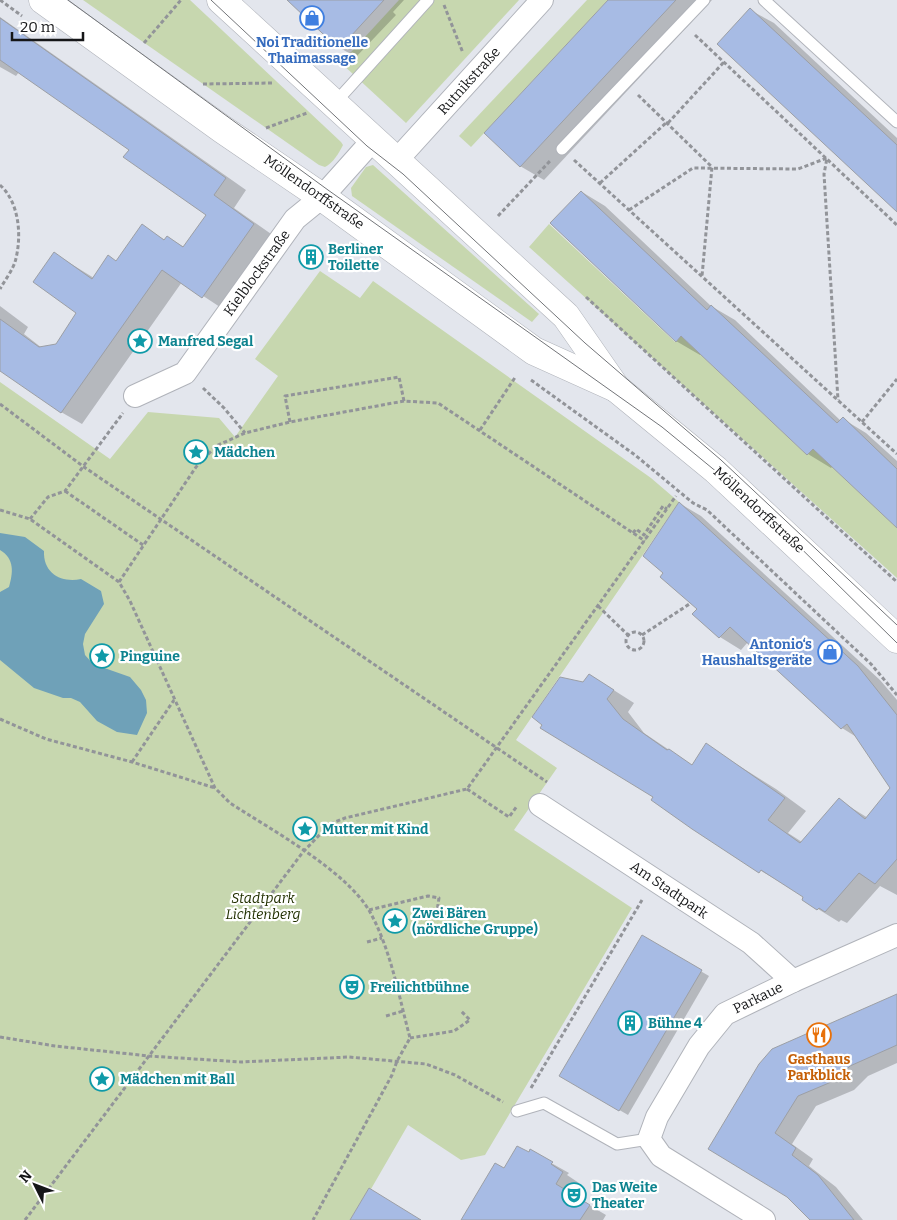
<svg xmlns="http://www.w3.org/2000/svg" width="897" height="1220" font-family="Bitter,serif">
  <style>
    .green { fill: #c7d7af }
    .water { fill: #6fa1b8 }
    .shadow { fill: #0003 }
    .building { fill: #a7bbe4; stroke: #9c9fa5 }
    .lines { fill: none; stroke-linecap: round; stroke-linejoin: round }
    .lane-casing { stroke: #b0b3ba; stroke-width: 13 }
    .street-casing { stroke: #b0b3ba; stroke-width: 24 }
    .secondary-casing { stroke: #b0b3ba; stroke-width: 29 }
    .path { stroke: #929499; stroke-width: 3; stroke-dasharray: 4 2.5; stroke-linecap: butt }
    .lane { stroke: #fff; stroke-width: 11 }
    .street { stroke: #fff; stroke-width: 22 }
    .secondary { stroke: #fff; stroke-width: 28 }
    .tram { stroke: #737579; stroke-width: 1 }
    .labels { text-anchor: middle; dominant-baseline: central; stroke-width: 4.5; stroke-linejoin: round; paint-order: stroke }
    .shop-label { font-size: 14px; font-weight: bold; fill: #366cbe; stroke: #fff }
    .street-label { font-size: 14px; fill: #151618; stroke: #fff }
    .culture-label { font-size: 14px; font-weight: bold; fill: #0d838f; stroke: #fff; text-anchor: start }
    .park-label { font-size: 14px; font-style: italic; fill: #223000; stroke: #fff }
    .food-label { font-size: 14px; font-weight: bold; fill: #c56008; stroke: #fff }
  </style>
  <rect width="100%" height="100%" fill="#e3e6ed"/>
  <!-- green -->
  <g class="green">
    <path d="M83 0H190L341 142 343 145C339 153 333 163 325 167L319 165Z"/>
    <path d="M399 0H519L406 123 341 63Z"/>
    <path d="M587 0H608L471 147 459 136Z"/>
    <path d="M373 165 539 314 532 322 352 196 351 188 366 167Z"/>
    <path d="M549 224 675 342 681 336 807 455 813 449 897 527V578L529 247Z"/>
    <path d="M320 271 360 298 373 281 651 478 679 502 516 740 557 768 514 830 632 908 485 1155 461 1160 408 1125 371 1189 369 1188 350 1220H0V382L110 459 148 412 219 418 235 437 278 376 255 359Z"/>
  </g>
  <!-- water -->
  <path class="water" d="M0 533 25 537 44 551C43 574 62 583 81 579L101 591 104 604 85 634 83 644 85 655 93 664 130 677 141 690 146 700 147 713 137 735 117 732 97 721 80 702 71 698H63L34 688 0 660V592L9 587C13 573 15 559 0 550Z"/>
  <!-- shadow -->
  <g class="shadow">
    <path d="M289 0H404L393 12 396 15 356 57 340 48Z"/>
    <path d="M610 0H712L544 180 520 166Z"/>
    <path d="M750 10 774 23 897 138V211Z"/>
    <path d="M0 17 246 190 234 208 274 236 223 309 182 282 82 424 61 412 0 368V306L28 327 24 334 42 348 56 345 78 313 55 254 94 278 117 262 142 226 165 240 167 237 184 247 207 215 131 149 19 72 16 76 0 67Z"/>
    <path d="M582 192 605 206 711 306 735 320 841 421 843 419 866 433 897 461V525L833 466 831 468 808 454 701 353 700 355 676 341Z"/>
    <path d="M679 503 701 516 880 680 897 700V895L880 886 847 923 841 920 839 922 818 909 804 896 734 855 655 797 542 728 590 675 634 703 628 712 644 733 693 766 706 745 776 789 806 811 788 833 802 842 839 800 868 818 891 788 858 738 842 728 748 642 741 650 720 637 699 609 665 573Z"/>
    <path d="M642 937 709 976 628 1115 561 1076Z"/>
    <path d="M897 995V1063L868 1076 854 1090 816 1106 792 1144 813 1159 809 1166 836 1187 863 1220H811L788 1196 709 1148Z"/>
    <path d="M530 1151 569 1173 567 1175 579 1183 572 1195 606 1215 603 1220H463L504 1170 529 1154Z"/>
  </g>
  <!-- building -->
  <g class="building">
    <path d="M287 0H384L339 49Z"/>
    <path d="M608 0H676L520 167 484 133Z"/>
    <path d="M750 8 897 145V212L717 44Z"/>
    <path d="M0 18 226 178 214 195 254 224 202 298 162 270 61 413 0 371V319L39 347 56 344 76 313 33 282 54 252 92 279 108 255 116 261 142 224 164 240 167 236 183 247 206 215 123 157 129 150 0 60Z"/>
    <path d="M581 191 707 310 711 305 837 423 843 417 897 469V528L813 449 807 455 681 336 676 342 550 223Z"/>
    <path d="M679 502 858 666 897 715V859L875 884 859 873 825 912 819 908 817 910 802 900 803 897 761 870 759 873 692 829 651 800 653 797 540 728 542 725 532 717 560 677 583 682 589 674 614 690 607 699 623 719 667 750 669 749 692 765 706 743 785 798 768 820 800 843 839 798 865 819 890 788 847 724 841 729 730 627 719 638 692 614 697 609 660 577 663 573 643 556Z"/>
    <path d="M642 935 702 970 619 1111 559 1076Z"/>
    <path d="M897 994V1045L850 1066 836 1080 798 1096 775 1133 796 1148 792 1155 818 1175 854 1220H810L787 1197 708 1149 759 1064 772 1049Z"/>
    <path d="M517 1146 529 1152 530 1149 553 1162 551 1164 563 1172 556 1184 590 1205 580 1220H461L495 1163 504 1168Z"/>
    <path d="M369 1188 421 1220H350Z"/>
  </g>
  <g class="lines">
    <!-- lane casing -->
    <g class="lane-casing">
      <g id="lane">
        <path d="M764 0 897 122"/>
        <path d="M334 104 428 0"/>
        <path d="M562 149 704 0"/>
        <path d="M517 1111 544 1103 617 1144 649 1139"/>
      </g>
    </g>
    <!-- street casing -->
    <g class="street-casing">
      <g id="street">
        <path d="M396 161 542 0"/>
        <path d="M135 396 185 373 295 219 322 197 373 140"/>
        <path d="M540 805 751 943 793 981"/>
        <path d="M764 1220 661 1156 649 1139 657 1117 699 1046 725 1014 793 981 897 935"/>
      </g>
    </g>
    <!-- secondary casing -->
    <g class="secondary-casing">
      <g id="secondary">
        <path d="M43 0 222 129 322 197 534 351 616 388"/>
        <path d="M221 0 566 316 616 388 716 470 897 639"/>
      </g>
    </g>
    <!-- path -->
    <g class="path">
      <path d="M0 0 22 16"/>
      <path d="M444 5 463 53"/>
      <path d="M695 35 897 225"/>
      <path d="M144 43 181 0"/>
      <path d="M203 84 274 83"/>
      <path d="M638 95 712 167 702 276"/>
      <path d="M668 123 724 62"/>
      <path d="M266 128 307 113"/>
      <path d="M574 160 897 454"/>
      <path d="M600 183 667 122"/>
      <path d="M0 185C20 203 22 238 15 262 12 271 5 280 0 289"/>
      <path d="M629 210 693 168 798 169 827 158 824 174 838 400"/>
      <path d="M498 216 550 161"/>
      <path d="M586 297 897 582"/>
      <path d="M531 380 635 455 693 503 707 510 871 664 897 695"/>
      <path d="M203 388 224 408 245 433"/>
      <path d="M0 404 84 467 547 782"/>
      <path d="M290 422 285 396 399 377 404 401"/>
      <path d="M862 422 897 379"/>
      <path d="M480 430 516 376"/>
      <path d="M65 491 143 545"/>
      <path d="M0 510 30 519 119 582 130 601 215 788 230 803C270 829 347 871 370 912 391 950 399 997 410 1038L397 1061 392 1075 313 1220"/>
      <path d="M30 519 48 497 65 491 123 413"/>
      <path d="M633 533 636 529 644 535 663 506 667 509"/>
      <path d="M119 582 196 467 216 446 245 433 290 422 404 401 438 403 645 541"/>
      <path d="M598 606 628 635"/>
      <circle cx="635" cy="641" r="9"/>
      <path d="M642 635 691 603"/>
      <path d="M0 719 46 739 132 762 215 788"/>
      <path d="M132 762 174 700"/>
      <path d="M467 789 509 817 517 806"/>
      <path d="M369 910 428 896 439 898 437 911"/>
      <path d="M367 942 382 938"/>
      <path d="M386 1016 403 1011"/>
      <path d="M0 1037 55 1046 149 1056 241 1062 349 1057 426 1064 455 1075 503 1102"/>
      <path d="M410 1038 454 1031 470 1020 461 1011"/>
      <path d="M531 1088 642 900"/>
      <path d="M25 1220 303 852 330 824 345 818 467 789 676 496"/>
    </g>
    <!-- lane -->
    <use href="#lane" class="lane"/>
    <!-- street -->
    <use href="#street" class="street"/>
    <!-- secondary -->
    <use href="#secondary" class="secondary"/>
    <!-- tram -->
    <g class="tram">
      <path d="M68 0 328 190 662 427 757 505 897 643"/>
      <path d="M211 0 367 146 403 174 585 343 721 460 897 625"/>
    </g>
  </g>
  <!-- icons -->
  <defs>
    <g id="shop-ring" transform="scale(1.25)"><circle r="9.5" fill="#fff" stroke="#3f7fe0" stroke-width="1.5"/><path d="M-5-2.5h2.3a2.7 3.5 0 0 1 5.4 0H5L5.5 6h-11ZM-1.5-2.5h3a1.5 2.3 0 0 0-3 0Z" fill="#3f7fe0"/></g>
    <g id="building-ring" transform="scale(1.25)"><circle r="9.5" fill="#fff" stroke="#0f9aa8" stroke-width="1.5"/><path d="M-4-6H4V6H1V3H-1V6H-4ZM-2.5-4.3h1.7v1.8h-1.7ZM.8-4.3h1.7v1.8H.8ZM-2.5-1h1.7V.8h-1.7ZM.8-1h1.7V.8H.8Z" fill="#0f9aa8"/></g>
    <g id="sight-ring" transform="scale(1.25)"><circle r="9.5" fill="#fff" stroke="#0f9aa8" stroke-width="1.5"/><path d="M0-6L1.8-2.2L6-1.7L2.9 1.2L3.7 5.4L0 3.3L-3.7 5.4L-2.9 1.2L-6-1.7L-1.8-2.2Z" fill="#0f9aa8"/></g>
    <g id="theatre-ring" transform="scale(1.25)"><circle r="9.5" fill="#fff" stroke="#0f9aa8" stroke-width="1.5"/><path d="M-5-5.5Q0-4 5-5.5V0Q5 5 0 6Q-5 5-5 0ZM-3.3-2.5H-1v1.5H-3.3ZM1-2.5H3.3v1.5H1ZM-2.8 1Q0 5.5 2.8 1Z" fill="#0f9aa8"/></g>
    <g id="restaurant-ring" transform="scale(1.25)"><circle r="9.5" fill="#fff" stroke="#e8710a" stroke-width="1.5"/><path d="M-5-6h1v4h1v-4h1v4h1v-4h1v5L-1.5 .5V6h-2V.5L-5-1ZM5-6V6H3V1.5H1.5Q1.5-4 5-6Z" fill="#e8710a"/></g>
  </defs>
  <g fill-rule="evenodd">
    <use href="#shop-ring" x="312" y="18"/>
    <use href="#building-ring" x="311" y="257"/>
    <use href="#sight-ring" x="140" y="341"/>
    <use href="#sight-ring" x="196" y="452"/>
    <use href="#shop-ring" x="830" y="652"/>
    <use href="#sight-ring" x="102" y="656"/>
    <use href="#sight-ring" x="305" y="829"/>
    <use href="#sight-ring" x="395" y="921"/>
    <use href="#theatre-ring" x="352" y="987"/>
    <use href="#building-ring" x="630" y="1023"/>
    <use href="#restaurant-ring" x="819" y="1035"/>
    <use href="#sight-ring" x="102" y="1079"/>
    <use href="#theatre-ring" x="574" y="1195"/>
  </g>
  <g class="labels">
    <!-- shop labels -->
    <g class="shop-label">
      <text x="312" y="42">Noi Traditionelle<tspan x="312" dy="16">Thaimassage</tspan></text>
      <text x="812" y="644" text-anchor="end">Antonio‘s<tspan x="812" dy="16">Haushaltsgeräte</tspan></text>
    </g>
    <!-- street labels -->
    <g class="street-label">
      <text transform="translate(469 81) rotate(-48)">Rutnikstraße</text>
      <text transform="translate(314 192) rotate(35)">Möllendorffstraße</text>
      <text transform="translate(257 273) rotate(-54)">Kielblockstraße</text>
      <text transform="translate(759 510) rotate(43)">Möllendorffstraße</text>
      <text transform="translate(669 890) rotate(34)">Am Stadtpark</text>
      <text transform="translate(758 998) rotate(-26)">Parkaue</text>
    </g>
    <!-- culture labels -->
    <g class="culture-label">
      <text x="328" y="249">Berliner<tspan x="328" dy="16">Toilette</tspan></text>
      <text x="158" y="341">Manfred Segal</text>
      <text x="214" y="452">Mädchen</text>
      <text x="120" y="656">Pinguine</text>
      <text x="322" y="829">Mutter mit Kind</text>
      <text x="412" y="913">Zwei Bären<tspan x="412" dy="16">(nördliche Gruppe)</tspan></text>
      <text x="370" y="987">Freilichtbühne</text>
      <text x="648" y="1023">Bühne 4</text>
      <text x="120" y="1079">Mädchen mit Ball</text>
      <text x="592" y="1187">Das Weite<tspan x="592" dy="16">Theater</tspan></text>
    </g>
    <!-- park labels -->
    <g class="park-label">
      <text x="263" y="898">Stadtpark<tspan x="263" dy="16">Lichtenberg</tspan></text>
    </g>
    <!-- food labels -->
    <g class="food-label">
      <text x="819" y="1059">Gasthaus<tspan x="819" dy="16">Parkblick</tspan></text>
    </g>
  </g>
  <!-- north arrow -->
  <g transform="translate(35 1185) rotate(312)" stroke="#ffffff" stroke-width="4" paint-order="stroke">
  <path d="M0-4L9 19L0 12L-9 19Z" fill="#151618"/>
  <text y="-8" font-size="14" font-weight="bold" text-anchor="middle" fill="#151618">N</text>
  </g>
  <!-- scale -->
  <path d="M12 32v8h71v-8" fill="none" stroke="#151618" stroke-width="2.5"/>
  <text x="20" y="32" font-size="15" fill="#151618" stroke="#ffffff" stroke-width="4" paint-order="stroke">20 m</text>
</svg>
